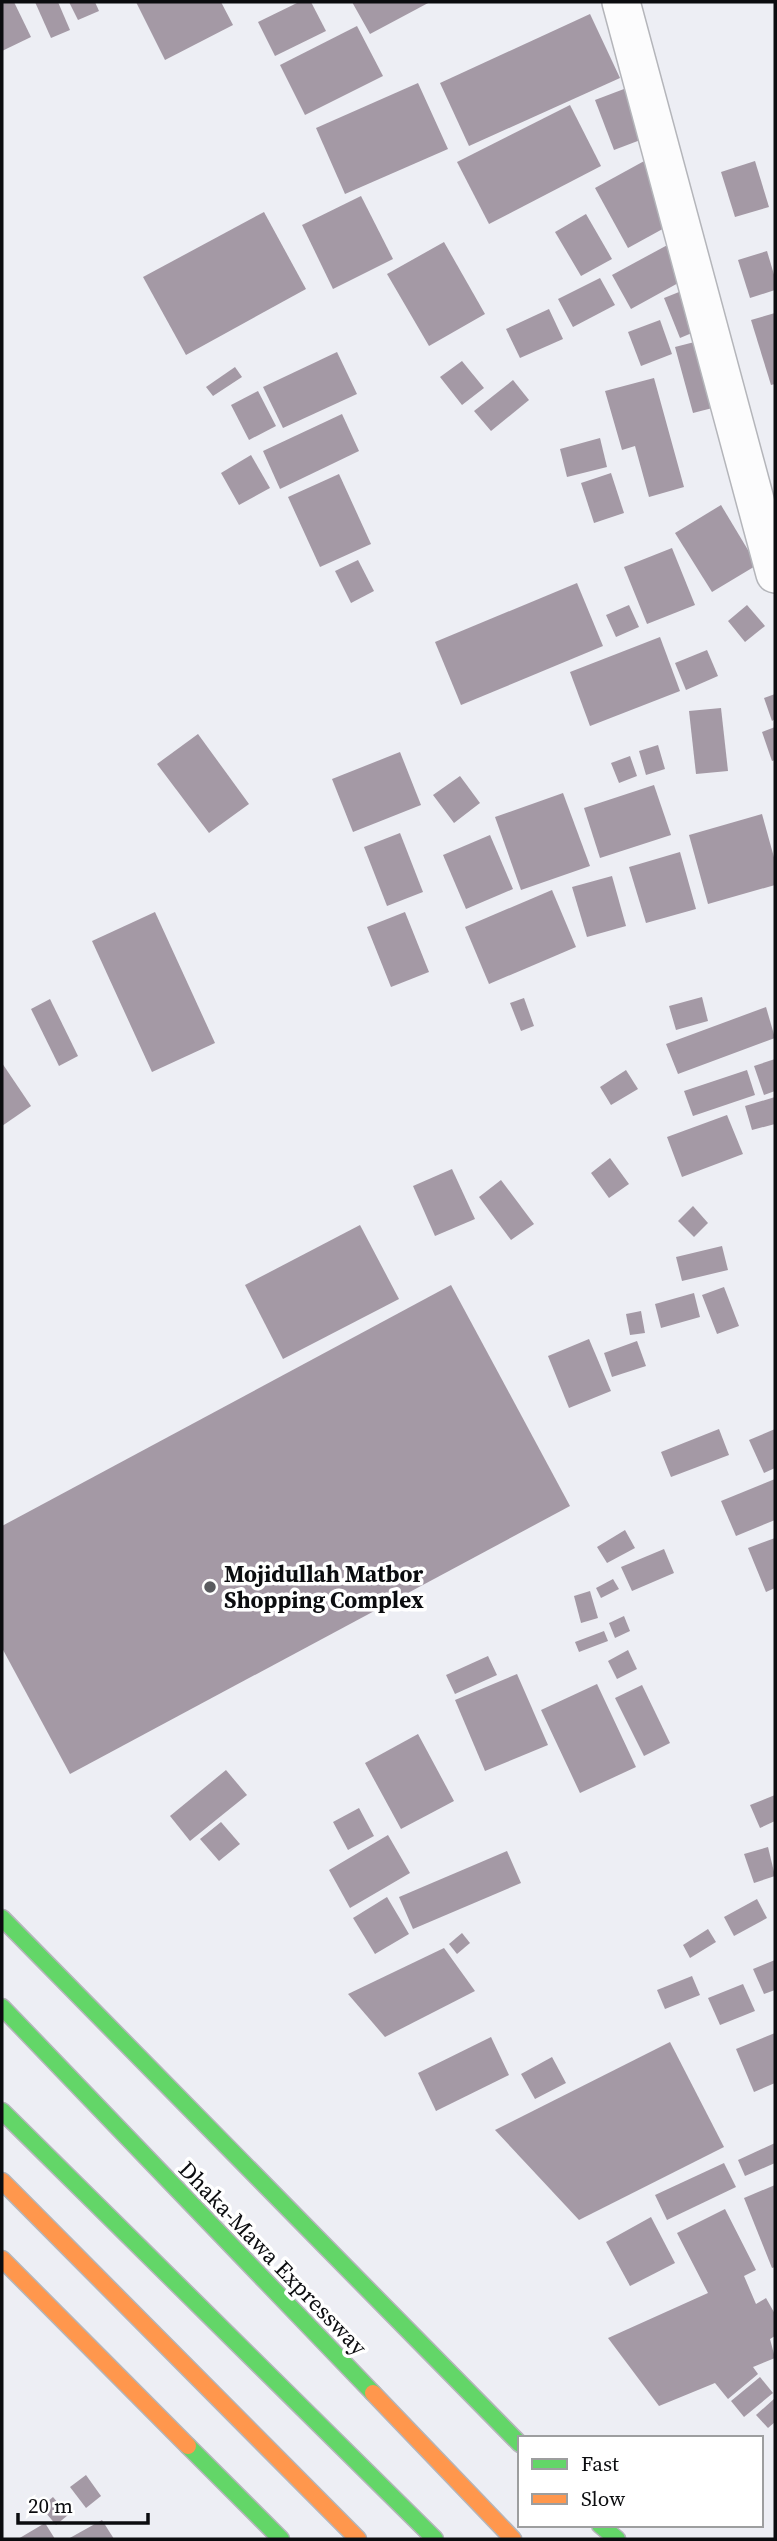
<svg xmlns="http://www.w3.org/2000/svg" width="777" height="2541" font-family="'Source Serif 4',serif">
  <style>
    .building { fill: #a499a5 }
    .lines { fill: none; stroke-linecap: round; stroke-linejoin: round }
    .street-casing { stroke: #b4b5ba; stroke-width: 40 }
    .fast-casing { stroke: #b4b5ba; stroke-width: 19 }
    .slow-casing { stroke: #b4b5ba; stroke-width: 19 }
    .street { stroke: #fcfcfd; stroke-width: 37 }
    .fast { stroke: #63d668; stroke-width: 16 }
    .slow { stroke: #ff974d; stroke-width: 16 }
    .poi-dot { fill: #5a5b5f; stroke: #fff; stroke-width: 2.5 }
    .labels { text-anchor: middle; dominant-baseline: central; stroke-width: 7; stroke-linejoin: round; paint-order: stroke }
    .poi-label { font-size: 23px; font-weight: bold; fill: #0b0c0f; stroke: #fff; text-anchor: start }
    .street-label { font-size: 23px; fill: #0b0c0f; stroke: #fff }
  </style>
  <rect width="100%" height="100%" fill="#edeef4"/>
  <!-- building -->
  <g class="building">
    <path d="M2 2H14L31 37 2 51Z"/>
    <path d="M35 2H58L70 30 51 38Z"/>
    <path d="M69 2H95L99 11 78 20Z"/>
    <path d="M136 2H221L233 25 165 60Z"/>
    <path d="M299 2H311L326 31 275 56 258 22Z"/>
    <path d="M352 2H430L370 34Z"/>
    <path d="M590 14 620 78 469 146 440 83Z"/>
    <path d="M357 26 383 76 305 115 280 65Z"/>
    <path d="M418 83 448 149 345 194 316 128Z"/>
    <path d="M624 89 643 139 614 150 595 100Z"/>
    <path d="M570 105 601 166 489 224 457 162Z"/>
    <path d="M646 160 679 220 628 248 595 188Z"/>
    <path d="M755 161 769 207 735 217 721 172Z"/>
    <path d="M361 196 393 259 333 289 302 225Z"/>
    <path d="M264 212 306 289 186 355 143 277Z"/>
    <path d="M586 214 612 259 581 276 555 232Z"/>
    <path d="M444 242 485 314 429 346 387 274Z"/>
    <path d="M673 242 691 276 631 309 612 275Z"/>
    <path d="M767 251 775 278V290L750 298 738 260Z"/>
    <path d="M600 278 615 305 573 327 558 299Z"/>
    <path d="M694 286 711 325 680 338 664 298Z"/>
    <path d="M549 309 563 339 520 358 506 329Z"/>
    <path d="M775 313V384L771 385 751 320Z"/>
    <path d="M660 320 672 354 641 366 628 332Z"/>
    <path d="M710 338 728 404 693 413 675 347Z"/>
    <path d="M337 352 357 394 283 428 263 387Z"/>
    <path d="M462 361 484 388 462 405 440 377Z"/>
    <path d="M235 367 242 377 213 396 206 387Z"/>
    <path d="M654 378 684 487 649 497 635 446 622 450 605 391Z"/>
    <path d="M513 380 529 400 491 431 474 411Z"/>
    <path d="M258 391 276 426 249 440 231 405Z"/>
    <path d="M342 414 359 451 280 489 263 451Z"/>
    <path d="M600 438 607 467 567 477 560 449Z"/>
    <path d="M251 455 270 488 239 505 221 473Z"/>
    <path d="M611 473 624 513 594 523 581 483Z"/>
    <path d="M339 474 371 544 320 567 288 497Z"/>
    <path d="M721 505 757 565 712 592 675 533Z"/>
    <path d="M672 548 695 605 647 624 624 567Z"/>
    <path d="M358 560 374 591 351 603 335 571Z"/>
    <path d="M577 583 603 646 461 705 435 642Z"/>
    <path d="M629 605 639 627 616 637 606 615Z"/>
    <path d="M747 605 765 626 745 642 728 621Z"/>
    <path d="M660 637 680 691 590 726 570 672Z"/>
    <path d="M707 650 718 676 686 690 675 663Z"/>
    <path d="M775 694V719L772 721 764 698Z"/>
    <path d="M721 708 728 771 696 774 689 711Z"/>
    <path d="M775 727V760L772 761 762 732Z"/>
    <path d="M198 734 249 804 209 833 157 764Z"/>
    <path d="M658 745 665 769 646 775 639 751Z"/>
    <path d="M400 752 421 805 353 832 332 779Z"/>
    <path d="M630 756 637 776 619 783 611 763Z"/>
    <path d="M460 776 480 803 454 823 433 795Z"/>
    <path d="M654 785 671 835 600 858 584 808Z"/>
    <path d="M563 793 590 866 521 890 495 817Z"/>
    <path d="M762 814 775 861V885L708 904 689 835Z"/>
    <path d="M400 833 423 892 387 906 364 847Z"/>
    <path d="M490 835 513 889 466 909 443 855Z"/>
    <path d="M680 852 696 909 646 923 629 867Z"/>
    <path d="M612 876 626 926 587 937 572 887Z"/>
    <path d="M552 890 576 947 489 984 465 927Z"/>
    <path d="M155 912 215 1043 152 1072 92 941Z"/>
    <path d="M405 912 429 972 391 987 367 927Z"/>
    <path d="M702 997 708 1021 676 1030 669 1006Z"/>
    <path d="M524 998 534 1026 521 1031 510 1003Z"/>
    <path d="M50 999 78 1056 59 1066 31 1009Z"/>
    <path d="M766 1007 775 1038 678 1074 666 1044Z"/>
    <path d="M775 1059V1091L764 1095 754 1066Z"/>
    <path d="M2 1063 31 1106 2 1126Z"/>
    <path d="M626 1070 638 1089 611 1105 600 1087Z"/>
    <path d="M747 1070 755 1095 693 1116 684 1091Z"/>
    <path d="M775 1097V1124L752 1130 745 1106Z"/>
    <path d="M727 1115 743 1154 682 1177 667 1137Z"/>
    <path d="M610 1158 629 1184 609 1198 591 1173Z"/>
    <path d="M452 1169 475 1219 435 1236 413 1186Z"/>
    <path d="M501 1180 534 1224 511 1240 479 1197Z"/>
    <path d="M693 1206 708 1223 694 1237 678 1221Z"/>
    <path d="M360 1225 399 1299 283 1359 245 1285Z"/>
    <path d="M722 1246 728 1270 682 1281 676 1257Z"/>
    <path d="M451 1285 570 1506 70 1774 2 1648V1526Z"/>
    <path d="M724 1287 739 1326 717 1334 702 1295Z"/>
    <path d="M694 1293 700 1317 661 1328 655 1304Z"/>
    <path d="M641 1311 645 1333 630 1335 626 1314Z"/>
    <path d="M589 1339 611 1391 569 1408 548 1356Z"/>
    <path d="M637 1341 646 1366 612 1377 604 1353Z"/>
    <path d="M719 1429 729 1455 671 1477 661 1452Z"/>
    <path d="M775 1429V1468L764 1473 749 1440Z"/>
    <path d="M775 1479V1520L736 1536 721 1501Z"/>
    <path d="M625 1530 635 1548 607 1563 597 1547Z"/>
    <path d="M775 1538V1588L766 1592 748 1548Z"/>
    <path d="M664 1549 674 1573 632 1591 621 1567Z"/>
    <path d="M613 1579 619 1589 601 1598 596 1588Z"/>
    <path d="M590 1591 598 1618 581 1623 574 1596Z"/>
    <path d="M624 1616 630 1631 615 1638 609 1623Z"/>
    <path d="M604 1631 608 1641 579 1652 575 1642Z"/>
    <path d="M628 1650 637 1669 617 1679 608 1661Z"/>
    <path d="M488 1656 497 1675 455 1694 446 1675Z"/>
    <path d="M517 1674 548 1745 485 1771 455 1700Z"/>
    <path d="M597 1684 636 1767 580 1793 541 1710Z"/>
    <path d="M642 1685 670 1743 644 1756 615 1698Z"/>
    <path d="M418 1734 454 1801 401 1829 365 1763Z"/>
    <path d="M226 1770 247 1795 190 1841 170 1816Z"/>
    <path d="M775 1795V1821L760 1828 750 1805Z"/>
    <path d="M359 1808 374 1836 348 1850 333 1822Z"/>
    <path d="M221 1822 240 1844 219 1861 200 1839Z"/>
    <path d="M388 1835 410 1873 350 1908 329 1870Z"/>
    <path d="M768 1847 775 1876 754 1883 744 1854Z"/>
    <path d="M507 1851 521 1883 413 1929 399 1897Z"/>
    <path d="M387 1897 409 1934 375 1954 353 1918Z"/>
    <path d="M757 1899 767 1918 734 1936 724 1917Z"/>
    <path d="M708 1929 716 1942 690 1958 683 1945Z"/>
    <path d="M462 1933 470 1943 457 1954 449 1944Z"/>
    <path d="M444 1948 475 1991 385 2037 348 1994Z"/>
    <path d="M775 1960V1990L764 1994 753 1969Z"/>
    <path d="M692 1976 700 1995 665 2009 657 1990Z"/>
    <path d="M743 1984 755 2011 720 2025 708 1998Z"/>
    <path d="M775 2033V2083L754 2092 736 2049Z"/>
    <path d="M491 2037 509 2075 436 2111 418 2073Z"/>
    <path d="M670 2042 724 2147 579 2220 495 2130Z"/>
    <path d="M552 2057 566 2083 535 2099 521 2074Z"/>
    <path d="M775 2143V2163L745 2176 738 2160Z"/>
    <path d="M724 2163 736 2187 667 2220 655 2195Z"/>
    <path d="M775 2185V2267L772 2268 744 2198Z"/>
    <path d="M725 2209 756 2270 744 2276 756 2304 766 2298 775 2314V2336L770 2339 775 2358 753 2367 758 2374 728 2399 715 2383 659 2406 608 2338 708 2293 677 2233Z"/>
    <path d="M651 2217 675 2263 630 2286 606 2242Z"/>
    <path d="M760 2377 773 2393 744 2417 731 2401Z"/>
    <path d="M775 2398V2422L768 2428 756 2415Z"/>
    <path d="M86 2475 101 2496 86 2508 70 2487Z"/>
    <path d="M53 2497 68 2515 56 2525 41 2507Z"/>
    <path d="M102 2520 114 2539H68Z"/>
    <path d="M45 2523 55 2539H18Z"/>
  </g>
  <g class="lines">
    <!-- street casing -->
    <g class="street-casing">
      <path id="street" d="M621 2 775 574"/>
    </g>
    <!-- fast casing -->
    <g class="fast-casing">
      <g id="fast">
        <path d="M2 1918 520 2444"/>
        <path d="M2 2007 373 2393"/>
        <path d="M2 2111 435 2539"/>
        <path d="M188 2446 281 2539"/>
        <path d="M600 2525 617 2539"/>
      </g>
    </g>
    <!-- slow casing -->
    <g class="slow-casing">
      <g id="slow">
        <path d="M2 2181 358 2539"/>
        <path d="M2 2259 188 2446"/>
        <path d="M373 2393 513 2539"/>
      </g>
    </g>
    <!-- street -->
    <use href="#street" class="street"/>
    <!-- fast -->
    <use href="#fast" class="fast"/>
    <!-- slow -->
    <use href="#slow" class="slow"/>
  </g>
  <!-- markers -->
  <circle class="poi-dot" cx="210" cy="1587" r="7"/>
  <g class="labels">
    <!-- poi labels -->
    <g class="poi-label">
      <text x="224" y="1574">Mojidullah Matbor<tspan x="224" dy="26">Shopping Complex</tspan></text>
    </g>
    <!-- street labels -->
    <g class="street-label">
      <text transform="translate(273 2258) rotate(46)">Dhaka-Mawa Expressway</text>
    </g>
  </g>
  <!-- border -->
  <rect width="777" height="2541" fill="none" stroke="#0b0c0f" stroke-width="7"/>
  <!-- legend -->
  <rect x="518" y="2436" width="245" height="91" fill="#ffffff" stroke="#9d9e9f" stroke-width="2"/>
  <rect x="532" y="2459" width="35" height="10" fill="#63d668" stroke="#9d9e9f" stroke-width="2"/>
  <text x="581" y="2471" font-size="21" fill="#0b0c0f">Fast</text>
  <rect x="532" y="2494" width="35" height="10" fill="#ff974d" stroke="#9d9e9f" stroke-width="2"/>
  <text x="581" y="2506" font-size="21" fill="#0b0c0f">Slow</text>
  <!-- scale -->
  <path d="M18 2513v10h130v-10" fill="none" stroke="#0b0c0f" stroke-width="3.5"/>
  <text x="28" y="2513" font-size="21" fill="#0b0c0f" stroke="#ffffff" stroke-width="5" paint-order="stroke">20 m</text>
</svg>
